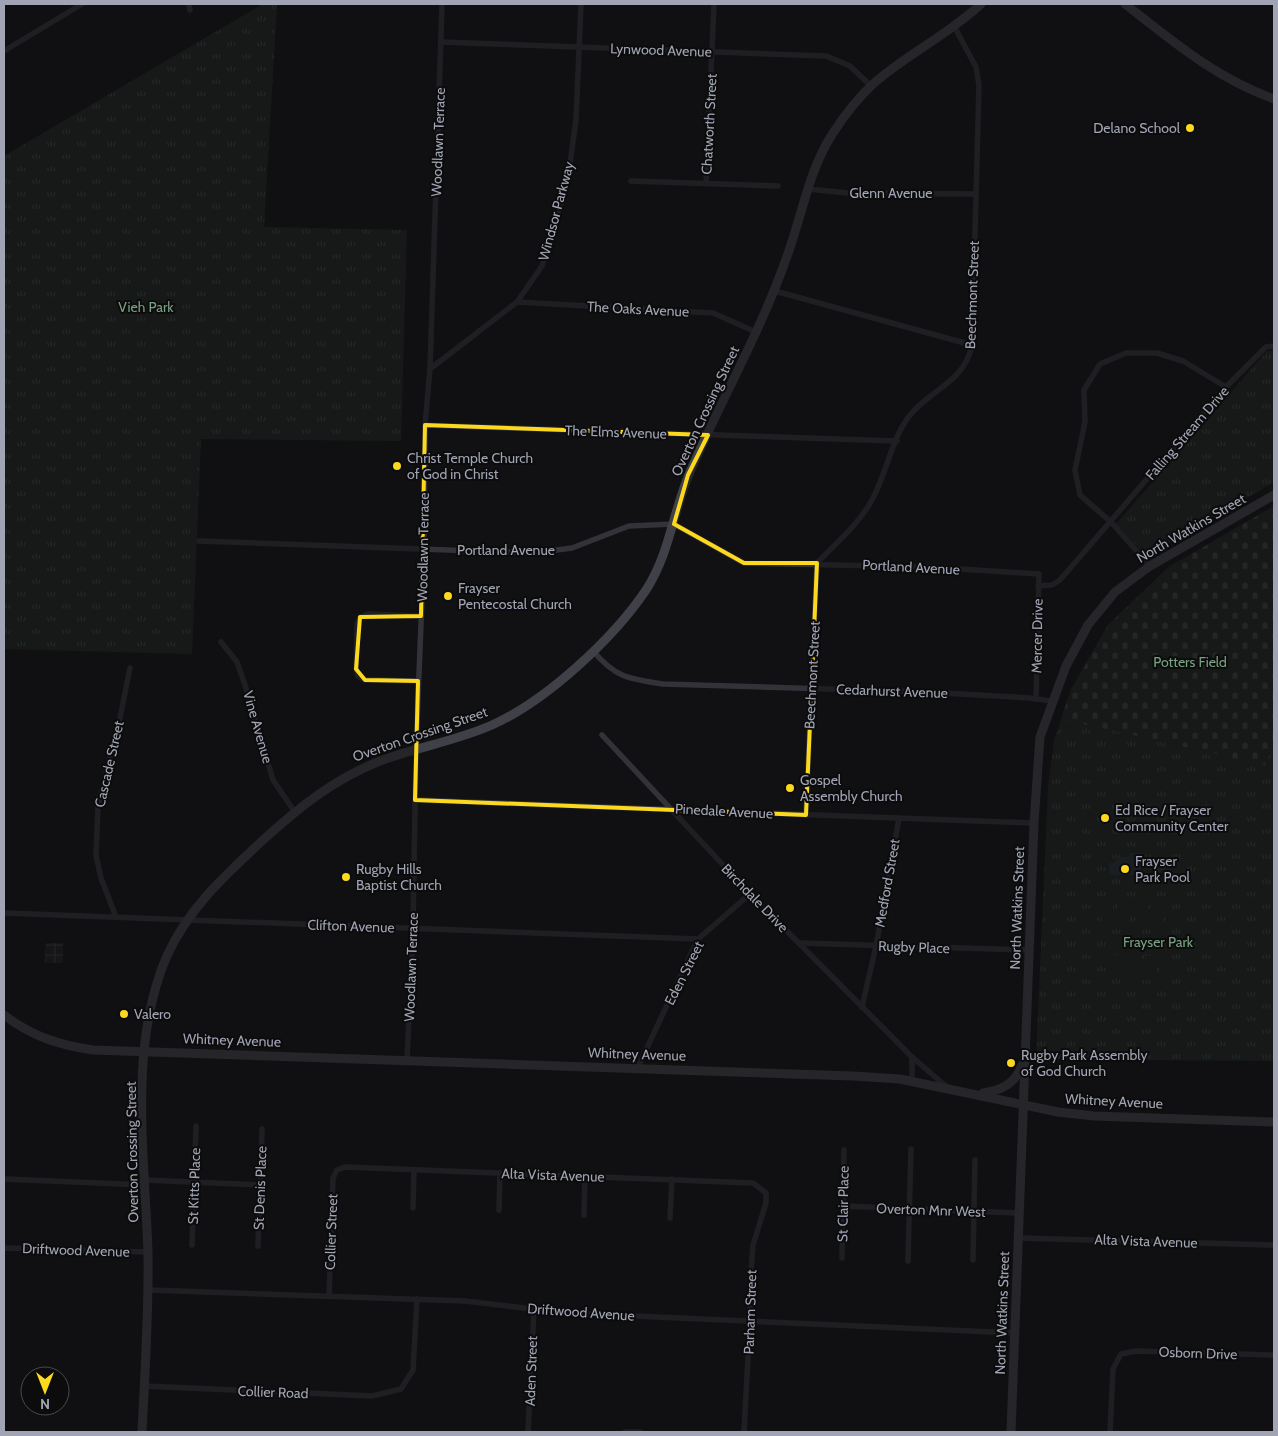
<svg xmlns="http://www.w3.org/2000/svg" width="1278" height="1436" font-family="Cabin,sans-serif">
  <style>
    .industrial { fill: url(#industrial-grid) }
    .grass { fill: url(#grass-tufts) }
    .cemetery { fill: url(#cemetery-stones) }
    .pitch { fill: #1d251f }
    .water { fill: #272d37 }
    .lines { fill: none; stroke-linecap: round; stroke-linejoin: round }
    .street { stroke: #323238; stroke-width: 5.5 }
    .secondary { stroke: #404048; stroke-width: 9 }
    .marked { fill: none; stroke: #fcd91f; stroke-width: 4; stroke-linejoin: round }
    .poi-dot { fill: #fcd91f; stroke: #0c0c0d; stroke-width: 2 }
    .labels { text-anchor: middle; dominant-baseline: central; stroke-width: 4; stroke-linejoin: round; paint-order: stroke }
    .street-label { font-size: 14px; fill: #a1a4b4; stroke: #0c0c0d }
    .poi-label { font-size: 14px; fill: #a1a4b4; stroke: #0c0c0d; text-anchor: start }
    .park-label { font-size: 14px; fill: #77a181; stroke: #0c0c0d }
  </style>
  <defs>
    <pattern id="industrial-grid" width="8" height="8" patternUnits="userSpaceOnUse" patternTransform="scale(1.25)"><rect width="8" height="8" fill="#1d1d20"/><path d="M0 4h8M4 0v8" fill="none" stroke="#3b3b3e"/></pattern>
    <pattern id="grass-tufts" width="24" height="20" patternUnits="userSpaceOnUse" patternTransform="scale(1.25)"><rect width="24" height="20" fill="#1d251f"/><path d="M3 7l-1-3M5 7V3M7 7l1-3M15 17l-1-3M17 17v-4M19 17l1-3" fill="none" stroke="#3b423d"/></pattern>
    <pattern id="cemetery-stones" width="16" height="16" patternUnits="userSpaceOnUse" patternTransform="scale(1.25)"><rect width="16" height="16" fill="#1d251f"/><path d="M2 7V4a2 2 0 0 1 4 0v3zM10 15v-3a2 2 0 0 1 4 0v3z" fill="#3b423d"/></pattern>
  </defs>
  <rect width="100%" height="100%" fill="#111113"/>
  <!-- industrial -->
  <path class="industrial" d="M46 943H63V963H45Z"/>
  <!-- grass -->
  <g class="grass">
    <path d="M263 4H277L264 227 407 230 401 441 201 439 192 654 4 649V156Z"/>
    <path d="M1267 351H1274V482L1146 556 1116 524Z"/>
    <path d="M1274 506V1061L1036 1059 1048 788 1054 740 1071 690 1108 625 1169 567Z"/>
  </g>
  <!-- cemetery -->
  <path class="cemetery" d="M1274 506V742L1265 765 1061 719 1071 690 1108 625 1169 567Z"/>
  <!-- pitch -->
  <g class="pitch">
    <path d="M1102 903H1113V928H1101Z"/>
    <rect x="1117" y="903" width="12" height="25"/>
    <rect x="1136" y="904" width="12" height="25"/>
    <path d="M1152 904H1164L1163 929H1152Z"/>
    <path d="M1111 955H1123L1122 979H1111Z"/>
    <path d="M1127 955H1138V979H1126Z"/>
    <path d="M1145 956H1156V981L1144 980Z"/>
    <path d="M1160 956H1172L1171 981 1160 980Z"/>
  </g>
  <!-- water -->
  <path class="water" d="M1129 853H1142L1141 875H1109V863H1115L1117 857H1129Z"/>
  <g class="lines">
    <!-- street -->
    <g class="street">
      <path d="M189 4 190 10"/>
      <path d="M441 42 826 56 850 66 871 86"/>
      <path d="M4 51 82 4"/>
      <path d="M631 181 778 186"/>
      <path d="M706 183 714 4"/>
      <path d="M807 189 848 193 976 194"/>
      <path d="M775 291 972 345"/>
      <path d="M517 302 713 313 756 332"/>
      <path d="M430 369 517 302 542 266 568 178 576 120 581 4"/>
      <path d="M425 425 897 441"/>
      <path d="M199 541 534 553 572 548 629 526 674 524 744 563 928 567 1039 574 1036 699"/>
      <path d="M1150 566 1111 522 1080 495 1075 470 1085 422 1084 390 1100 364 1126 353H1157L1183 361 1226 387"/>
      <path d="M1038 586 1052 585 1060 580 1226 387 1266 347 1274 346"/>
      <path d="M221 642 237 662 245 685 273 780 294 811"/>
      <path d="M593 651C616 678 629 679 663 684L926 692 1029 698 1052 701"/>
      <path d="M418 681 365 680 358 676 356 669 357 624 360 617 368 614 421 616"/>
      <path d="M602 735 750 894 912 1057"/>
      <path d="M415 800 1034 823"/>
      <path d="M806 815 817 563C836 543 859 524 872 500 887 473 891 439 910 415 932 388 964 383 972 345L979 85 976 67 954 26"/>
      <path d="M4 913 698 939"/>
      <path d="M116 917 101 878 96 855 98 805 119 723 130 668"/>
      <path d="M799 943 1030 950"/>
      <path d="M862 1007 876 946 899 818"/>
      <path d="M407 1060 413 928 416 749 424 549 425 425 430 369 442 4"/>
      <path d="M638 1067 698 939 750 894"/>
      <path d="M912 1081V1057L948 1088"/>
      <path d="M4 1179 145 1185"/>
      <path d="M144 1180 260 1185"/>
      <path d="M843 1206 1019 1213"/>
      <path d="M413 1208 414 1170"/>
      <path d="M499 1210 500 1173"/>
      <path d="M584 1215 585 1175"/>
      <path d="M670 1218 672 1179"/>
      <path d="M1019 1238 1274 1245"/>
      <path d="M192 1245 196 1126"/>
      <path d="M258 1246 262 1129"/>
      <path d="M4 1248 148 1252"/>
      <path d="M842 1258 844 1150"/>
      <path d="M973 1260 975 1160"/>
      <path d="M908 1261 911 1149"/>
      <path d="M148 1290 465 1301 566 1313 1015 1333"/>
      <path d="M329 1296 333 1178 337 1170 345 1167 753 1183 766 1193V1203L753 1245 751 1271 750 1321 744 1432"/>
      <path d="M144 1386 372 1396 401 1389 413 1370 417 1299"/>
      <path d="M528 1432 534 1309"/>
      <path d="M625 1432H640"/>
      <path d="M1110 1432 1113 1369 1121 1354 1136 1351 1274 1355"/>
    </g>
    <!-- secondary -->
    <g class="secondary">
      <path d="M1125 4C1174 42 1214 77 1274 99"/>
      <path d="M4 1015C31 1036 59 1045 93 1050L853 1076 900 1079 1058 1112 1094 1116 1274 1122"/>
      <path d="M983 1093C1002 1090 1015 1084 1022 1065"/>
      <path d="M142 1432C145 1372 149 1312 148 1252 145 1158 128 1048 166 958 187 910 224 876 262 841 298 808 334 779 380 761 417 747 456 741 492 725 546 701 613 639 646 590 670 553 673 511 690 472 721 400 760 333 786 259 802 217 808 171 833 133 844 116 858 98 873 84 907 54 948 35 981 4"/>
      <path d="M1011 1432 1034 823 1040 737 1066 666 1088 625 1115 592 1150 566 1274 495"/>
    </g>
  </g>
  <!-- marked area -->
  <path d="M0 0H1278V1436H0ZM425 425 708 435 688 475 674 524 744 563H817L806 815 415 800 418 681 365 680 356 669 360 617 421 616Z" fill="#111113" fill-opacity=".55" fill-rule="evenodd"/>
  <path class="marked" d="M425 425 708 435 688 475 674 524 744 563H817L806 815 415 800 418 681 365 680 356 669 360 617 421 616Z"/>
  <!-- markers -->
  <g class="poi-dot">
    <circle cx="1190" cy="128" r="5"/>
    <circle cx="397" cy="466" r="5"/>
    <circle cx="448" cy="596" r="5"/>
    <circle cx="790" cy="788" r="5"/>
    <circle cx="1105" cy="818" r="5"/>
    <circle cx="1125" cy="869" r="5"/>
    <circle cx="346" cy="877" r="5"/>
    <circle cx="124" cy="1014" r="5"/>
    <circle cx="1011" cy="1063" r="5"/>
  </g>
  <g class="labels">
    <!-- street labels -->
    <g class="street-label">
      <text transform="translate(661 50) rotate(2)">Lynwood Avenue</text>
      <text transform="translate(709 124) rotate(-87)">Chatworth Street</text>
      <text transform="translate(438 142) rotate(-88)">Woodlawn Terrace</text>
      <text x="891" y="193">Glenn Avenue</text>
      <text transform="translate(556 211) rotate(-75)">Windsor Parkway</text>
      <text transform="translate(972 295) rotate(-88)">Beechmont Street</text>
      <text transform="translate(638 309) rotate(3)">The Oaks Avenue</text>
      <text transform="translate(705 411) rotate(-65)">Overton Crossing Street</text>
      <text transform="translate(616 432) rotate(2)">The Elms Avenue</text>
      <text transform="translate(1187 433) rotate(-49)">Falling Stream Drive</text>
      <text transform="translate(1191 528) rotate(-30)">North Watkins Street</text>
      <text transform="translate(423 547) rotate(-89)">Woodlawn Terrace</text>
      <text x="506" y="550">Portland Avenue</text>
      <text transform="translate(911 567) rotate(3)">Portland Avenue</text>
      <text transform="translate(1037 636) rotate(-89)">Mercer Drive</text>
      <text transform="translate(812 675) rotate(-87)">Beechmont Street</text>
      <text transform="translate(892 691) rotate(2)">Cedarhurst Avenue</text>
      <text transform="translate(258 727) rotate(74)">Vine Avenue</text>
      <text transform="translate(420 734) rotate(-19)">Overton Crossing Street</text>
      <text transform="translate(109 764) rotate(-77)">Cascade Street</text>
      <text transform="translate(724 811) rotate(3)">Pinedale Avenue</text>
      <text transform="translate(887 883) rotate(-80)">Medford Street</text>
      <text transform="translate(755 898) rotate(46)">Birchdale Drive</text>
      <text transform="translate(1017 908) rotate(-88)">North Watkins Street</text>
      <text transform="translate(351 926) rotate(2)">Clifton Avenue</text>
      <text transform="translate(914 947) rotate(2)">Rugby Place</text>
      <text transform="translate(411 967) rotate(-88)">Woodlawn Terrace</text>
      <text transform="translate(684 973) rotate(-63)">Eden Street</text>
      <text transform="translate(232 1040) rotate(2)">Whitney Avenue</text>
      <text transform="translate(637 1054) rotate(2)">Whitney Avenue</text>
      <text transform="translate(1114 1101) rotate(3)">Whitney Avenue</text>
      <text transform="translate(132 1152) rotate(-91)">Overton Crossing Street</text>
      <text transform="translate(553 1175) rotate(2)">Alta Vista Avenue</text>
      <text transform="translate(194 1186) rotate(-88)">St Kitts Place</text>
      <text transform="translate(260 1188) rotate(-88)">St Denis Place</text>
      <text transform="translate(843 1204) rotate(-89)">St Clair Place</text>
      <text transform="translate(931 1210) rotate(2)">Overton Mnr West</text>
      <text transform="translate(331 1232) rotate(-88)">Collier Street</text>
      <text transform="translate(1146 1241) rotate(2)">Alta Vista Avenue</text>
      <text transform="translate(76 1250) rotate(2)">Driftwood Avenue</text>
      <text transform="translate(581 1312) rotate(4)">Driftwood Avenue</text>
      <text transform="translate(750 1312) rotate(-88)">Parham Street</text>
      <text transform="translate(1002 1313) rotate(-88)">North Watkins Street</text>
      <text transform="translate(1198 1353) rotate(2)">Osborn Drive</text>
      <text transform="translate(531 1371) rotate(-88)">Aden Street</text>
      <text transform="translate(273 1392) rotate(2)">Collier Road</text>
    </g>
    <!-- poi labels -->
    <g class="poi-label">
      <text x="1180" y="128" text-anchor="end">Delano School</text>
      <text x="407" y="458">Christ Temple Church<tspan x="407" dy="16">of God in Christ</tspan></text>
      <text x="458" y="588">Frayser<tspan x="458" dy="16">Pentecostal Church</tspan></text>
      <text x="800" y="780">Gospel<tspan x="800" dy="16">Assembly Church</tspan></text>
      <text x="1115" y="810">Ed Rice / Frayser<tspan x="1115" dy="16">Community Center</tspan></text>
      <text x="1135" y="861">Frayser<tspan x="1135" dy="16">Park Pool</tspan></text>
      <text x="356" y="869">Rugby Hills<tspan x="356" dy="16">Baptist Church</tspan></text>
      <text x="134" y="1014">Valero</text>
      <text x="1021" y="1055">Rugby Park Assembly<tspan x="1021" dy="16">of God Church</tspan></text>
    </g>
    <!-- park labels -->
    <g class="park-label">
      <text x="146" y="307">Vieh Park</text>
      <text x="1190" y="662">Potters Field</text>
      <text x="1158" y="942">Frayser Park</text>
    </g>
  </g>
  <!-- border -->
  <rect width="1278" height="1436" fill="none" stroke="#a1a4b4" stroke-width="10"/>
  <!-- north arrow -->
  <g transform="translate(45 1391) rotate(180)"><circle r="24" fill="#0c0c0d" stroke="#484950"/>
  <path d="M0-4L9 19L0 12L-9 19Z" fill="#fcd91f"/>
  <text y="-8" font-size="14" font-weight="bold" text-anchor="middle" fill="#a1a4b4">N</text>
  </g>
</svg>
